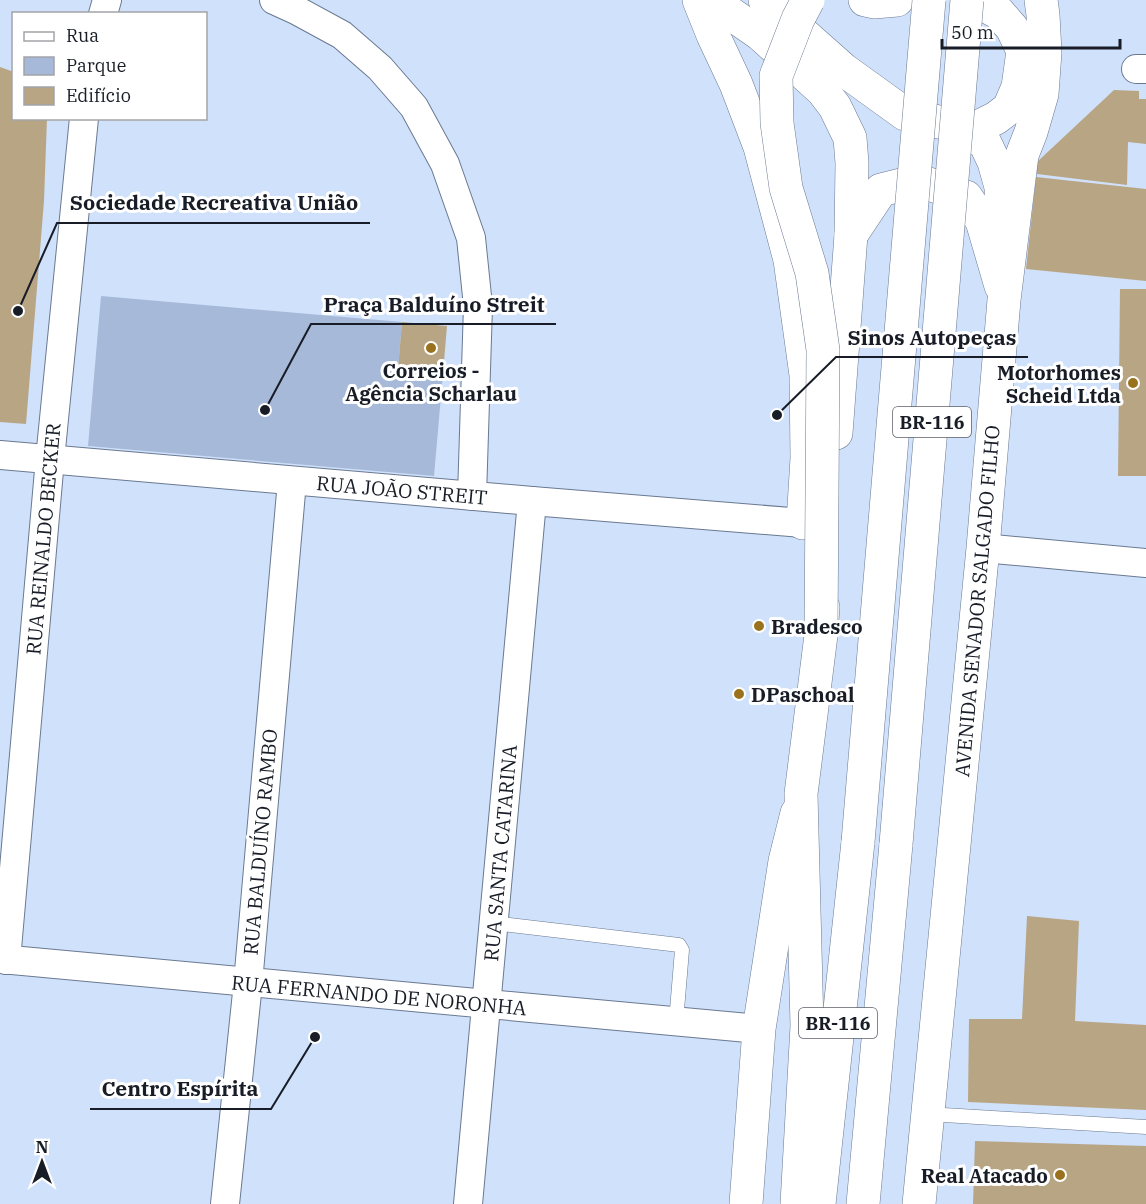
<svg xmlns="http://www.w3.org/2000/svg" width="1146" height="1204" font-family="'IBM Plex Serif',serif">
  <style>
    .green { fill: #a6b9d8 }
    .building { fill: #b8a584 }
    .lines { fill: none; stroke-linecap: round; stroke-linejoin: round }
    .lane-casing { stroke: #6a7991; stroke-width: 15 }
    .street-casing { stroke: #6a7991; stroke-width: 30 }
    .secondary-casing { stroke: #6a7991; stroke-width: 34 }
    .highway-casing { stroke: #6a7991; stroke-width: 34 }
    .lane { stroke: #fff; stroke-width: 14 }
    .street { stroke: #fff; stroke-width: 28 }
    .secondary { stroke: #fff; stroke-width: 33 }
    .highway { stroke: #fff; stroke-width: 33 }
    .highway-bridge-casing { stroke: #6a7991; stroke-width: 34; stroke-linecap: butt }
    .highway-bridge { stroke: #fff; stroke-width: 33 }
    .poi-dot { fill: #9a721e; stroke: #fff; stroke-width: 2 }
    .labels { text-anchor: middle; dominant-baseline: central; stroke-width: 6; stroke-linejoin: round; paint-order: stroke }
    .shield { fill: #fff; stroke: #5d6067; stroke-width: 1.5 }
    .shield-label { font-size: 18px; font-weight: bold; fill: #171c26 }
    .poi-label { font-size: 20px; font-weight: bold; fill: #171c26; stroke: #fff; text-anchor: end }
    .street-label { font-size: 20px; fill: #171c26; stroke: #fff }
    .leader { fill: none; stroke: #171c26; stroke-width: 2 }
    .callout-dot { fill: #171c26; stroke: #fff; stroke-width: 2 }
    .callout-label { font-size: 21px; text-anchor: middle; font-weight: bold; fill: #171c26; stroke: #fff; stroke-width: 6; stroke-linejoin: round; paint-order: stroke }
  </style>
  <rect width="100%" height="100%" fill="#d0e1fb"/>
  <!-- green -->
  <path class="green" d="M101 296 402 322 398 369 443 373 434 476 88 446Z"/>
  <!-- building -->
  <g class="building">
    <path d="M0 67 14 72V118H47L44 201 26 424 0 422Z"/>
    <path d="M1114 90 1139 91V99H1146V144L1128 142 1127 185 1037 174V162Z"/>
    <path d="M1036 177 1146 189V281L1026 269Z"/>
    <path d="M1120 289H1146V476H1118Z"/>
    <path d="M402 322 447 326 443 373 398 369Z"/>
    <path d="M1027 916 1079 921 1075 1021 1146 1025V1110L968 1102 969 1019H1022Z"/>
    <path d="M975 1141 1146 1146V1204H973Z"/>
  </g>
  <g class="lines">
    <!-- lane casing -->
    <g class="lane-casing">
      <g id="lane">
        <path d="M493 923 679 945 682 950 676 1022"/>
        <path d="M927 1114 1146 1127"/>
      </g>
    </g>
    <!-- street casing -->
    <g class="street-casing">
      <g id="street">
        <path d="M274 0 296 10 342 35 380 68 414 107 445 164 471 238 478 306 472 496"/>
        <path d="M103 14 107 0"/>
        <path d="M1136 69H1146"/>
        <path d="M0 455 532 501 803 523"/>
        <path d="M983 548 1146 563"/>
        <path d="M0 959 759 1029"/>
        <path d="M6 960 50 459 84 118"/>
        <path d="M225 1204 248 983 292 481"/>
        <path d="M468 1204 532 501"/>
      </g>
    </g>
    <!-- secondary casing -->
    <g class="secondary-casing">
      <path id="secondary" d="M746 1204 759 1029 785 861 797 813"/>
    </g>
    <!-- highway casing -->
    <g class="highway-casing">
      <g id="highway">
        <path d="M699 0 713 35 736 84 760 147 790 260 806 375 807 458 803 523"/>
        <path d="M711 0 760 34 823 91 835 107 850 138 852 163 851 235 836 433"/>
        <path d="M765 0 844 70 905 114 960 127H978L996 118 1009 108 1018 87 1023 51 1012 28 999 13 975 0"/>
        <path d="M865 0 874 2 897 0"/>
        <path d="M960 127 985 143 994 162 1001 187 1002 217"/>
        <path d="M851 235 881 190 905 184H929L966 197 982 221 1001 286"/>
        <path d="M797 1204 807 1026 801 794 821 635 823 607"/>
        <path d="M819 1204 858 842"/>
        <path d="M863 1204 896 844"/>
        <path d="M919 1204 983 548 1004 300 1022 155 1031 132 1042 94 1045 52 1043 15 1041 0"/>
      </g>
    </g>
    <!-- lane -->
    <use href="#lane" class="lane"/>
    <!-- street -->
    <use href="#street" class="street"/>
    <!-- secondary -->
    <use href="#secondary" class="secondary"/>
    <!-- highway -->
    <use href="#highway" class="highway"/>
    <!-- highway-bridge casing -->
    <g class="highway-bridge-casing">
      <g id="highway-bridge">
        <path d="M808 0 798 19 776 76 777 123 786 188 812 273 823 350 821 635"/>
        <path d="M858 842 929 0"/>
        <path d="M896 844 967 0"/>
      </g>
    </g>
    <!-- highway-bridge -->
    <use href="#highway-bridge" class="highway-bridge"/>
  </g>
  <!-- markers -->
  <g class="poi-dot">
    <circle cx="431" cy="348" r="6"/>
    <circle cx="1133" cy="383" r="6"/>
    <circle cx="759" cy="626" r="6"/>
    <circle cx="739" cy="694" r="6"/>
    <circle cx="1060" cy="1175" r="6"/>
  </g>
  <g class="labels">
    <!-- shield labels -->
    <g class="shield">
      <rect x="893" y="407" width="78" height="30" rx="4.5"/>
      <rect x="799" y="1008" width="78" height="30" rx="4.5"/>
    </g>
    <g class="shield-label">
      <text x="932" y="422">BR-116</text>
      <text x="838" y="1023">BR-116</text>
    </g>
    <!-- poi labels -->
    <g class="poi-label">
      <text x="431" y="370" text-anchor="middle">Correios -<tspan x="431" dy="23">Agência Scharlau</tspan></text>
      <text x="1121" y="372">Motorhomes<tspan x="1121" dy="23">Scheid Ltda</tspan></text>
      <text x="771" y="626" text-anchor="start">Bradesco</text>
      <text x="751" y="694" text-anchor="start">DPaschoal</text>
      <text x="1048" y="1175">Real Atacado</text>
    </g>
    <!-- street labels -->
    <g class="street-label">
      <text transform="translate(402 490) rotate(5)">RUA JOÃO STREIT</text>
      <text transform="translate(43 539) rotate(-85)">RUA REINALDO BECKER</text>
      <text transform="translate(977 601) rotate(-85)">AVENIDA SENADOR SALGADO FILHO</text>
      <text transform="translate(260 842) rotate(-85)">RUA BALDUÍNO RAMBO</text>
      <text transform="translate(500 853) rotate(-85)">RUA SANTA CATARINA</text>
      <text transform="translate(379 995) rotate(5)">RUA FERNANDO DE NORONHA</text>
    </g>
  </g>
  <!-- callouts -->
  <path class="leader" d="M18 311L57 223H370M265 410L311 324H556M777 415L836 357H1028M315 1037L271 1109H90"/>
  <g class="callout-dot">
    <circle cx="18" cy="311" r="6"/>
    <circle cx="265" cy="410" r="6"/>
    <circle cx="777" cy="415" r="6"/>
    <circle cx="315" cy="1037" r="6"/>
  </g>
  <g class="callout-label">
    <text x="214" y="210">Sociedade Recreativa União</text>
    <text x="434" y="312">Praça Balduíno Streit</text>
    <text x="932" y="345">Sinos Autopeças</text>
    <text x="180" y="1096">Centro Espírita</text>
  </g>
  <!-- legend -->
  <rect x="12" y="12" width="195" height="108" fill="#ffffff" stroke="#a2a4a8" stroke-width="1.5"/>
  <rect x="24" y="32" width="30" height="9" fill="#ffffff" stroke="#a2a4a8" stroke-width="1.5"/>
  <text x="66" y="42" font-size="18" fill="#171c26">Rua</text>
  <rect x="24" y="57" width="30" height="18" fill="#a6b9d8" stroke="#a2a4a8" stroke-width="1.5"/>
  <text x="66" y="72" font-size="18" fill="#171c26">Parque</text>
  <rect x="24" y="87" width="30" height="18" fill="#b8a584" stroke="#a2a4a8" stroke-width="1.5"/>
  <text x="66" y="102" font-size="18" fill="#171c26">Edifício</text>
  <!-- north arrow -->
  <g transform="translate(42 1162)" stroke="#ffffff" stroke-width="4.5" paint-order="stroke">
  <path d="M0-4.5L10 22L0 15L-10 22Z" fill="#171c26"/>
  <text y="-9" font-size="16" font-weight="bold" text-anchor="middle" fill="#171c26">N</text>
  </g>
  <!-- scale -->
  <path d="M942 39v9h178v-9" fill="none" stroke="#171c26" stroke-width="3"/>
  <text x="951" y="39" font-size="18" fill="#171c26" stroke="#ffffff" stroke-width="4.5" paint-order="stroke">50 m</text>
</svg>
